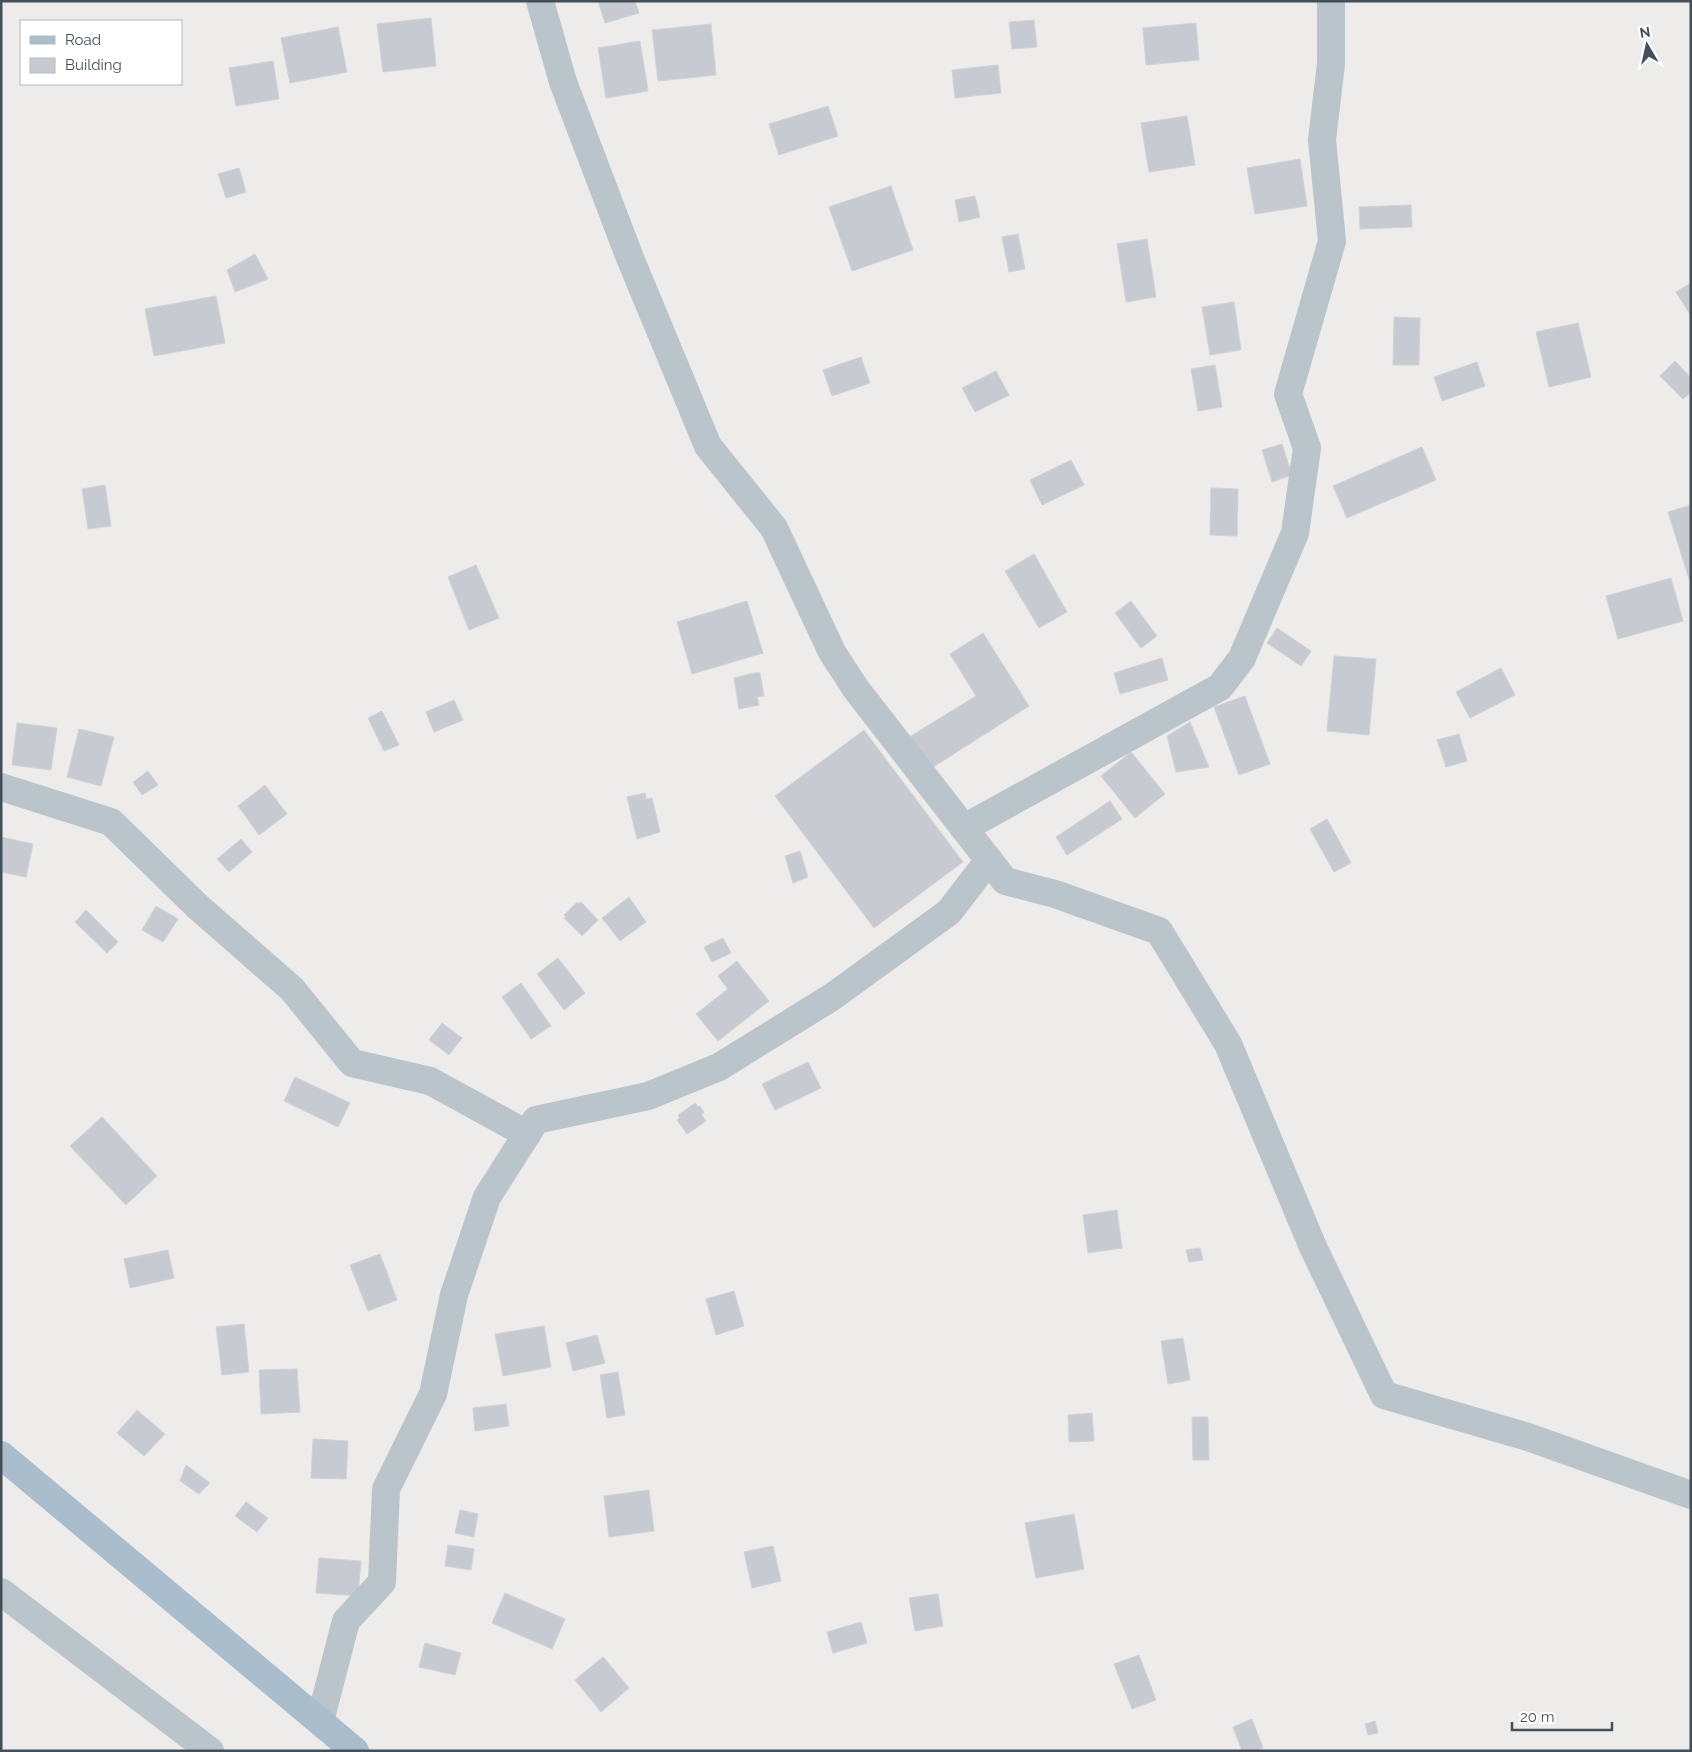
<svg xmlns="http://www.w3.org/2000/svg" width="1692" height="1752" font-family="Raleway,sans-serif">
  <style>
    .building { fill: #c8cad1; stroke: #cfd2d7 }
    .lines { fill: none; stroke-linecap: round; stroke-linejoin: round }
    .minor { stroke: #b9c4cb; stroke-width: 28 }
    .major { stroke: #aabdcc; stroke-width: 28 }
  </style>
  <rect width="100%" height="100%" fill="#eeebeb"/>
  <!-- building -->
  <g class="building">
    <path d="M598 1H635L639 13 605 23Z"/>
    <path d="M431 18 436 66 383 72 377 24Z"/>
    <path d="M1034 20 1037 47 1012 49 1009 22Z"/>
    <path d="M1196 23 1199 60 1146 65 1143 28Z"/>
    <path d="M711 24 716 75 658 81 652 30Z"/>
    <path d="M338 27 347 72 290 83 281 38Z"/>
    <path d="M640 41 648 91 606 98 598 48Z"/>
    <path d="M273 61 279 99 236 106 229 68Z"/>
    <path d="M998 65 1001 93 955 98 952 70Z"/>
    <path d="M828 106 838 136 779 155 769 124Z"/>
    <path d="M1187 116 1195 165 1149 172 1141 123Z"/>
    <path d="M1300 159 1307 206 1255 214 1247 168Z"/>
    <path d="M239 168 246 192 226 198 218 174Z"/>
    <path d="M891 186 913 250 852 271 829 207Z"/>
    <path d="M975 196 980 217 959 222 955 200Z"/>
    <path d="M1411 205 1412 227 1360 229 1359 207Z"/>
    <path d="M1018 234 1025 269 1009 272 1002 237Z"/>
    <path d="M1147 239 1156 297 1126 302 1117 244Z"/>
    <path d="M255 254 268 279 235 292 227 270Z"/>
    <path d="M1691 283V316L1676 292Z"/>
    <path d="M216 296 225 343 154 356 145 309Z"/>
    <path d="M1234 302 1241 350 1210 355 1202 307Z"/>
    <path d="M1394 317 1420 318 1419 365H1393Z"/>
    <path d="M1578 323 1591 377 1549 387 1536 332Z"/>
    <path d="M861 357 870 383 832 396 823 370Z"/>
    <path d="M1675 361 1691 378V392L1683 399 1660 376Z"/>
    <path d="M1477 362 1485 386 1442 401 1434 377Z"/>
    <path d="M1215 365 1222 407 1198 411 1191 369Z"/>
    <path d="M996 371 1009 395 975 412 962 388Z"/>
    <path d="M1282 444 1292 475 1272 482 1262 450Z"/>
    <path d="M1422 447 1436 480 1347 518 1333 486Z"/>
    <path d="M1071 460 1084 485 1042 505 1030 480Z"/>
    <path d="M105 485 111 526 88 529 82 489Z"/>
    <path d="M1211 488 1238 489 1237 536 1210 535Z"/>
    <path d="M1691 505V579H1689L1668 512Z"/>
    <path d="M1034 554 1067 612 1039 628 1005 571Z"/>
    <path d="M476 565 499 618 469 630 448 577Z"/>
    <path d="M1671 578 1683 621 1618 639 1606 596Z"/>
    <path d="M747 601 763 653 692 674 677 622Z"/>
    <path d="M1131 601 1157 636 1141 648 1115 613Z"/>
    <path d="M1277 628 1311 651 1301 666 1267 643Z"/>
    <path d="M983 633 1029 706 927 771 906 739 976 696 950 654Z"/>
    <path d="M1334 656 1376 659 1369 735 1327 731Z"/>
    <path d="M1162 658 1168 680 1120 694 1114 673Z"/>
    <path d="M1501 668 1515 695 1470 718 1456 692Z"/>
    <path d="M754 673H760L764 696 757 697 759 705 739 709 734 678Z"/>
    <path d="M1245 696 1270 764 1239 775 1214 707Z"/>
    <path d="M454 700 463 720 434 732 426 712Z"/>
    <path d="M382 711 399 745 384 751 368 718Z"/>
    <path d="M1190 722 1209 767 1176 772 1167 736Z"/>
    <path d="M17 723 57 728 51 770 12 765Z"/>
    <path d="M79 729 114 737 101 786 67 777Z"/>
    <path d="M864 730 963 862 874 928 775 796Z"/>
    <path d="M1459 734 1467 761 1446 767 1437 740Z"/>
    <path d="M1131 752 1165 794 1135 818 1101 776Z"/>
    <path d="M148 771 158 785 142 795 133 782Z"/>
    <path d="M265 785 287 814 259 835 238 806Z"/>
    <path d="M645 793 646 799 652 798 660 832 637 839 627 797Z"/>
    <path d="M1110 801 1122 819 1067 855 1056 837Z"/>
    <path d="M1327 819 1351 863 1334 872 1310 829Z"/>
    <path d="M1 837 33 844 26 877 1 872Z"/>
    <path d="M241 839 252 852 229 872 217 859Z"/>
    <path d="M800 851 808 877 793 883 785 856Z"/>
    <path d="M629 897 646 922 620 941 602 918Z"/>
    <path d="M577 902 579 904 581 902 598 920 582 936 564 918 566 917 564 915Z"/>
    <path d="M156 906 178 919 163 942 142 930Z"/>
    <path d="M86 910 118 942 107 953 75 922Z"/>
    <path d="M723 938 731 953 712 962 704 947Z"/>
    <path d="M558 958 585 993 564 1010 537 974Z"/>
    <path d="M737 961 769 1001 718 1041 696 1014 728 989 718 976Z"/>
    <path d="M521 983 551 1026 531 1039 502 997Z"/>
    <path d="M442 1023 462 1038 449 1055 429 1040Z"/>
    <path d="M808 1062 821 1088 775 1110 762 1084Z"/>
    <path d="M295 1077 350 1103 338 1127 284 1101Z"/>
    <path d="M695 1103 698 1107 700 1106 704 1113 701 1114 706 1121 687 1134 677 1120 680 1118 678 1115Z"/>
    <path d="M102 1117 157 1176 126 1205 70 1146Z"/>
    <path d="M1117 1210 1122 1248 1088 1253 1083 1215Z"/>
    <path d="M1200 1248 1203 1260 1189 1262 1186 1250Z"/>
    <path d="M168 1250 174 1278 130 1288 124 1259Z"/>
    <path d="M380 1254 397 1300 368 1311 350 1265Z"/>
    <path d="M734 1291 744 1326 716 1335 706 1299Z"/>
    <path d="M244 1324 249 1372 222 1375 216 1327Z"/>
    <path d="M544 1326 551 1367 503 1376 495 1334Z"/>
    <path d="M597 1335 605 1363 573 1371 566 1343Z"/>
    <path d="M1183 1338 1190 1380 1168 1384 1161 1341Z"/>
    <path d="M297 1369 300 1412 261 1414 259 1370Z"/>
    <path d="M618 1372 625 1415 607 1418 600 1375Z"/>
    <path d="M506 1404 509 1426 475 1431 473 1408Z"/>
    <path d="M137 1410 165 1434 144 1456 117 1433Z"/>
    <path d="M1092 1413 1094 1441 1069 1442 1068 1415Z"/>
    <path d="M1192 1417H1208L1209 1460H1193Z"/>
    <path d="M313 1439 348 1441 346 1479 311 1478Z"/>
    <path d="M186 1465 210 1483 199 1494 180 1481Z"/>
    <path d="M649 1490 654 1531 609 1537 604 1496Z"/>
    <path d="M246 1502 268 1518 257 1532 235 1516Z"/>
    <path d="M460 1510 478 1514 474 1537 455 1533Z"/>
    <path d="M1074 1514 1084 1569 1036 1578 1025 1523Z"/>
    <path d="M448 1545 474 1549 471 1570 445 1566Z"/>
    <path d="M773 1546 781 1581 752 1588 744 1552Z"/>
    <path d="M319 1558 361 1561 358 1596 316 1593Z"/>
    <path d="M505 1593 565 1619 552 1649 492 1623Z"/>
    <path d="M938 1594 943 1626 915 1631 909 1598Z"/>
    <path d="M861 1622 867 1643 833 1653 827 1632Z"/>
    <path d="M425 1643 461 1653 455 1675 419 1667Z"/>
    <path d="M1139 1655 1156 1700 1132 1709 1114 1664Z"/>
    <path d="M603 1657 629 1688 601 1712 575 1680Z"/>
    <path d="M1252 1719 1263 1748 1255 1751H1242L1233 1727Z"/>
    <path d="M1375 1721 1378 1733 1368 1735 1365 1724Z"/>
  </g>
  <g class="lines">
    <!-- minor -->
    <g class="minor">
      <path d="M540 1 563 82 630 258 708 446 774 528 832 652 856 689 1005 881 1055 894 1159 931 1228 1044 1313 1247 1384 1395 1528 1437 1691 1495"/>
      <path d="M1 787 111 822 197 906 292 989 352 1063 430 1081 527 1134"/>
      <path d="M964 828 1220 687 1242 658 1295 533 1307 448 1288 394 1332 241 1322 140 1331 64V1"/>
      <path d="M1 1592 210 1751"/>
      <path d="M320 1721 346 1621 382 1582 386 1489 433 1394 454 1295 487 1197 536 1120 648 1096 719 1067 832 997 949 912 989 860"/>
    </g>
    <!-- major -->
    <path class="major" d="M1 1455 355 1751"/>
  </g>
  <!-- border -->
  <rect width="1692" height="1752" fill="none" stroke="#445059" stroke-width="5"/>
  <!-- legend -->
  <rect x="20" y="20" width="162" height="65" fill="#ffffff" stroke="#b4b9bd"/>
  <rect x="30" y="36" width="25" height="8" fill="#aabdcc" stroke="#b4b9bd"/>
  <text x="65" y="45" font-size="15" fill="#445059">Road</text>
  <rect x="30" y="58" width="25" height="15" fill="#c8cad1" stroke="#b4b9bd"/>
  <text x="65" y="70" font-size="15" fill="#445059">Building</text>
  <!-- north arrow -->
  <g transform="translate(1647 45) rotate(351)" stroke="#ffffff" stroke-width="4" paint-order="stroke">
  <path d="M0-4L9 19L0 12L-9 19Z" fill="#445059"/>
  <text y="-8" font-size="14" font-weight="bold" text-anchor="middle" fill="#445059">N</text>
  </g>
  <!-- scale -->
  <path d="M1512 1722v8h100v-8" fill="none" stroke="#445059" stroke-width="2.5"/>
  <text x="1520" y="1722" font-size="15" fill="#445059" stroke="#ffffff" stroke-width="4" paint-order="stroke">20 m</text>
</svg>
